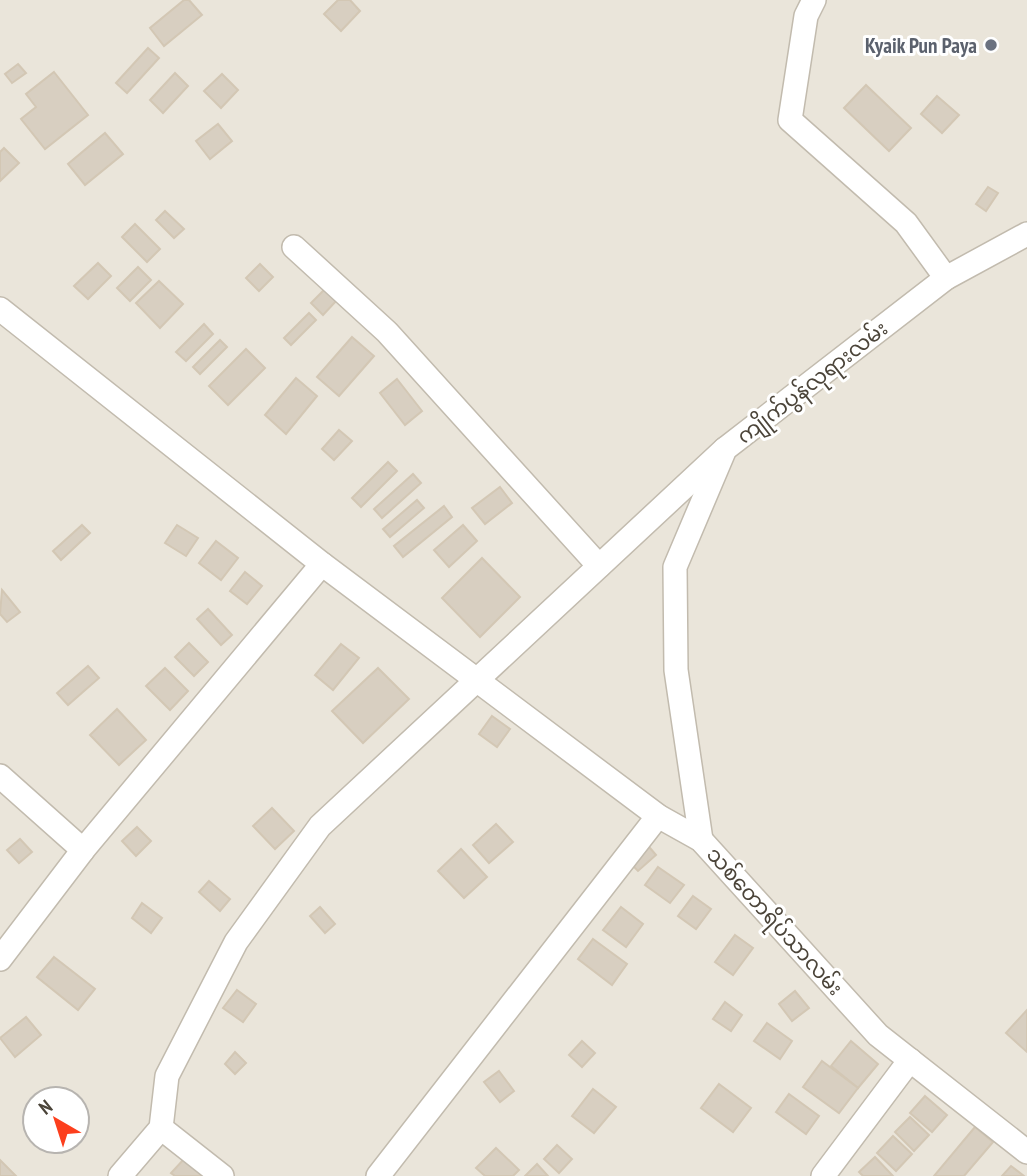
<svg xmlns="http://www.w3.org/2000/svg" width="1027" height="1176" font-family="'PT Sans Narrow','Noto Sans Myanmar',sans-serif">
  <style>
    .residential { fill: #eae5da; fill-rule: evenodd }
    .building { fill: #d8cfc1; stroke: #d3c7b4; stroke-width: 2 }
    .lines { fill: none; stroke-linecap: round; stroke-linejoin: round }
    .minor-casing { stroke: #c2bbae; stroke-width: 26 }
    .minor { stroke: #fff; stroke-width: 23 }
    .worship-dot { fill: #6b7280; stroke: #fff; stroke-width: 2.5 }
    .labels { text-anchor: middle; dominant-baseline: central; stroke-width: 6; stroke-linejoin: round; paint-order: stroke }
    .worship-label { font-size: 21px; font-weight: bold; fill: #5b616d; stroke: #fff; text-anchor: end }
    .street-label { font-size: 21px; fill: #4b4439; stroke: #fff }
  </style>
  <rect width="100%" height="100%" fill="#f6f3ec"/>
  <!-- residential -->
  <path class="residential" d="M0 0H1027V1176H0ZM35 1099H77V1141H35Z"/>
  <!-- building -->
  <g class="building">
    <path d="M184 0H189L202 15 164 46 150 28Z"/>
    <path d="M338 0H350L360 11 341 31 324 14Z"/>
    <path d="M148 48 159 58 127 93 116 83Z"/>
    <path d="M18 64 26 73 12 83 5 74Z"/>
    <path d="M54 72 88 115 45 149 21 119 36 107 26 94Z"/>
    <path d="M175 73 188 86 163 113 150 100Z"/>
    <path d="M222 74 238 90 221 108 204 91Z"/>
    <path d="M866 85 911 128 889 151 844 108Z"/>
    <path d="M937 96 959 115 942 133 921 114Z"/>
    <path d="M218 124 232 141 210 159 196 141Z"/>
    <path d="M105 133 123 154 85 185 68 164Z"/>
    <path d="M4 148 19 163 0 181V152Z"/>
    <path d="M988 187 998 193 986 211 976 204Z"/>
    <path d="M165 211 184 229 174 238 156 220Z"/>
    <path d="M135 224 160 249 147 262 122 237Z"/>
    <path d="M98 263 111 276 88 299 74 286Z"/>
    <path d="M260 264 273 277 259 291 246 278Z"/>
    <path d="M138 267 151 280 130 301 117 288Z"/>
    <path d="M159 281 183 304 160 328 136 303Z"/>
    <path d="M325 289 337 300 323 315 311 303Z"/>
    <path d="M309 313 316 320 291 345 284 338Z"/>
    <path d="M204 324 213 334 186 361 176 352Z"/>
    <path d="M352 337 374 356 339 396 317 377Z"/>
    <path d="M220 340 227 347 200 374 193 367Z"/>
    <path d="M246 349 265 368 228 405 209 386Z"/>
    <path d="M296 378 317 396 286 434 265 415Z"/>
    <path d="M397 379 422 411 405 425 380 393Z"/>
    <path d="M339 430 352 441 334 460 322 449Z"/>
    <path d="M388 462 397 471 361 507 352 498Z"/>
    <path d="M413 474 421 483 382 518 374 509Z"/>
    <path d="M500 487 512 503 485 524 472 508Z"/>
    <path d="M417 500 424 508 390 537 383 529Z"/>
    <path d="M444 506 452 517 403 557 394 546Z"/>
    <path d="M82 525 90 533 61 560 53 551Z"/>
    <path d="M177 525 198 538 186 556 165 543Z"/>
    <path d="M463 525 477 541 449 567 434 550Z"/>
    <path d="M216 541 238 558 221 580 199 563Z"/>
    <path d="M482 558 520 597 480 637 442 598Z"/>
    <path d="M245 572 262 586 247 604 230 591Z"/>
    <path d="M2 590 20 612 7 622 0 614Z"/>
    <path d="M208 609 232 635 221 645 197 619Z"/>
    <path d="M189 643 208 662 194 676 175 657Z"/>
    <path d="M341 644 359 658 333 690 315 675Z"/>
    <path d="M88 666 99 678 68 705 57 693Z"/>
    <path d="M165 668 188 691 170 710 146 686Z"/>
    <path d="M378 668 409 699 363 743 332 711Z"/>
    <path d="M117 709 146 740 119 765 90 735Z"/>
    <path d="M492 716 510 729 497 747 479 734Z"/>
    <path d="M272 808 294 831 275 849 253 826Z"/>
    <path d="M496 824 513 842 489 863 473 845Z"/>
    <path d="M137 827 151 841 136 856 122 841Z"/>
    <path d="M20 839 32 852 19 863 7 850Z"/>
    <path d="M644 841 656 855 638 871 625 858Z"/>
    <path d="M461 849 487 877 464 898 438 871Z"/>
    <path d="M658 867 684 885 670 903 645 885Z"/>
    <path d="M209 881 230 899 220 911 199 892Z"/>
    <path d="M693 896 711 909 696 929 678 916Z"/>
    <path d="M142 903 162 918 151 933 132 918Z"/>
    <path d="M320 907 335 924 325 933 310 916Z"/>
    <path d="M621 907 643 924 626 947 603 930Z"/>
    <path d="M735 935 753 948 733 975 715 962Z"/>
    <path d="M593 939 627 964 612 985 578 959Z"/>
    <path d="M54 957 95 989 78 1010 37 977Z"/>
    <path d="M237 990 256 1004 243 1022 223 1008Z"/>
    <path d="M795 991 809 1008 792 1021 779 1004Z"/>
    <path d="M725 1002 742 1015 731 1031 713 1019Z"/>
    <path d="M1027 1010V1052L1006 1033Z"/>
    <path d="M26 1017 41 1035 15 1057 0 1038Z"/>
    <path d="M767 1023 792 1041 780 1059 754 1041Z"/>
    <path d="M582 1041 595 1053 582 1067 569 1055Z"/>
    <path d="M851 1041 878 1064 858 1088 831 1066Z"/>
    <path d="M235 1052 246 1063 235 1074 225 1064Z"/>
    <path d="M822 1061 858 1088 839 1113 803 1087Z"/>
    <path d="M499 1071 514 1091 500 1102 484 1082Z"/>
    <path d="M719 1084 751 1108 733 1132 701 1108Z"/>
    <path d="M593 1089 616 1107 594 1133 572 1116Z"/>
    <path d="M789 1094 819 1116 806 1134 776 1112Z"/>
    <path d="M925 1096 947 1115 932 1132 910 1113Z"/>
    <path d="M910 1117 929 1135 914 1151 895 1132Z"/>
    <path d="M975 1127 993 1142 964 1176H934Z"/>
    <path d="M893 1136 912 1154 896 1171 877 1153Z"/>
    <path d="M557 1145 572 1159 559 1173 544 1159Z"/>
    <path d="M496 1148 519 1170 513 1176H485L476 1168Z"/>
    <path d="M875 1157 893 1176H863L859 1172Z"/>
    <path d="M185 1158 203 1174 201 1176H175L171 1173Z"/>
    <path d="M0 1160 16 1176H0Z"/>
    <path d="M537 1164 548 1176H525Z"/>
    <path d="M1011 1166 1024 1176H1002Z"/>
  </g>
  <g class="lines">
    <!-- minor casing -->
    <g class="minor-casing">
      <g id="minor">
        <path d="M814 0 806 16 790 120 906 223 946 278"/>
        <path d="M294 247 387 332 599 566"/>
        <path d="M0 309 322 564 658 816 701 840 878 1035 1027 1152"/>
        <path d="M0 776 83 850"/>
        <path d="M701 840 676 670 675 567 725 449 946 278 1027 234"/>
        <path d="M0 959 83 850 322 564"/>
        <path d="M161 1128 222 1176"/>
        <path d="M120 1176 161 1128 167 1076 236 942 320 826 725 449"/>
        <path d="M378 1176 658 816"/>
        <path d="M823 1176 910 1060"/>
      </g>
    </g>
    <!-- minor -->
    <use href="#minor" class="minor"/>
  </g>
  <!-- markers -->
  <circle class="worship-dot" cx="991" cy="45" r="7"/>
  <g class="labels">
    <!-- worship labels -->
    <g class="worship-label">
      <text x="977" y="45">Kyaik Pun Paya</text>
    </g>
    <!-- street labels -->
    <g class="street-label">
      <text transform="translate(812 382) rotate(-38)">ကျိုက်ပွန်လုရားလမ်း</text>
      <text transform="translate(775 921) rotate(48)">သစ်တောရိပ်သာလမ်း</text>
    </g>
  </g>
  <!-- north arrow -->
  <g transform="translate(56 1120) rotate(321)"><circle r="33" fill="#ffffff" stroke="#b7b4b0" stroke-width="2"/>
  <path d="M0-5L12 26L0 18L-12 26Z" fill="#fc3f1d"/>
  <text y="-10" font-size="19" font-weight="bold" text-anchor="middle" fill="#4b4439">N</text>
  </g>
</svg>
